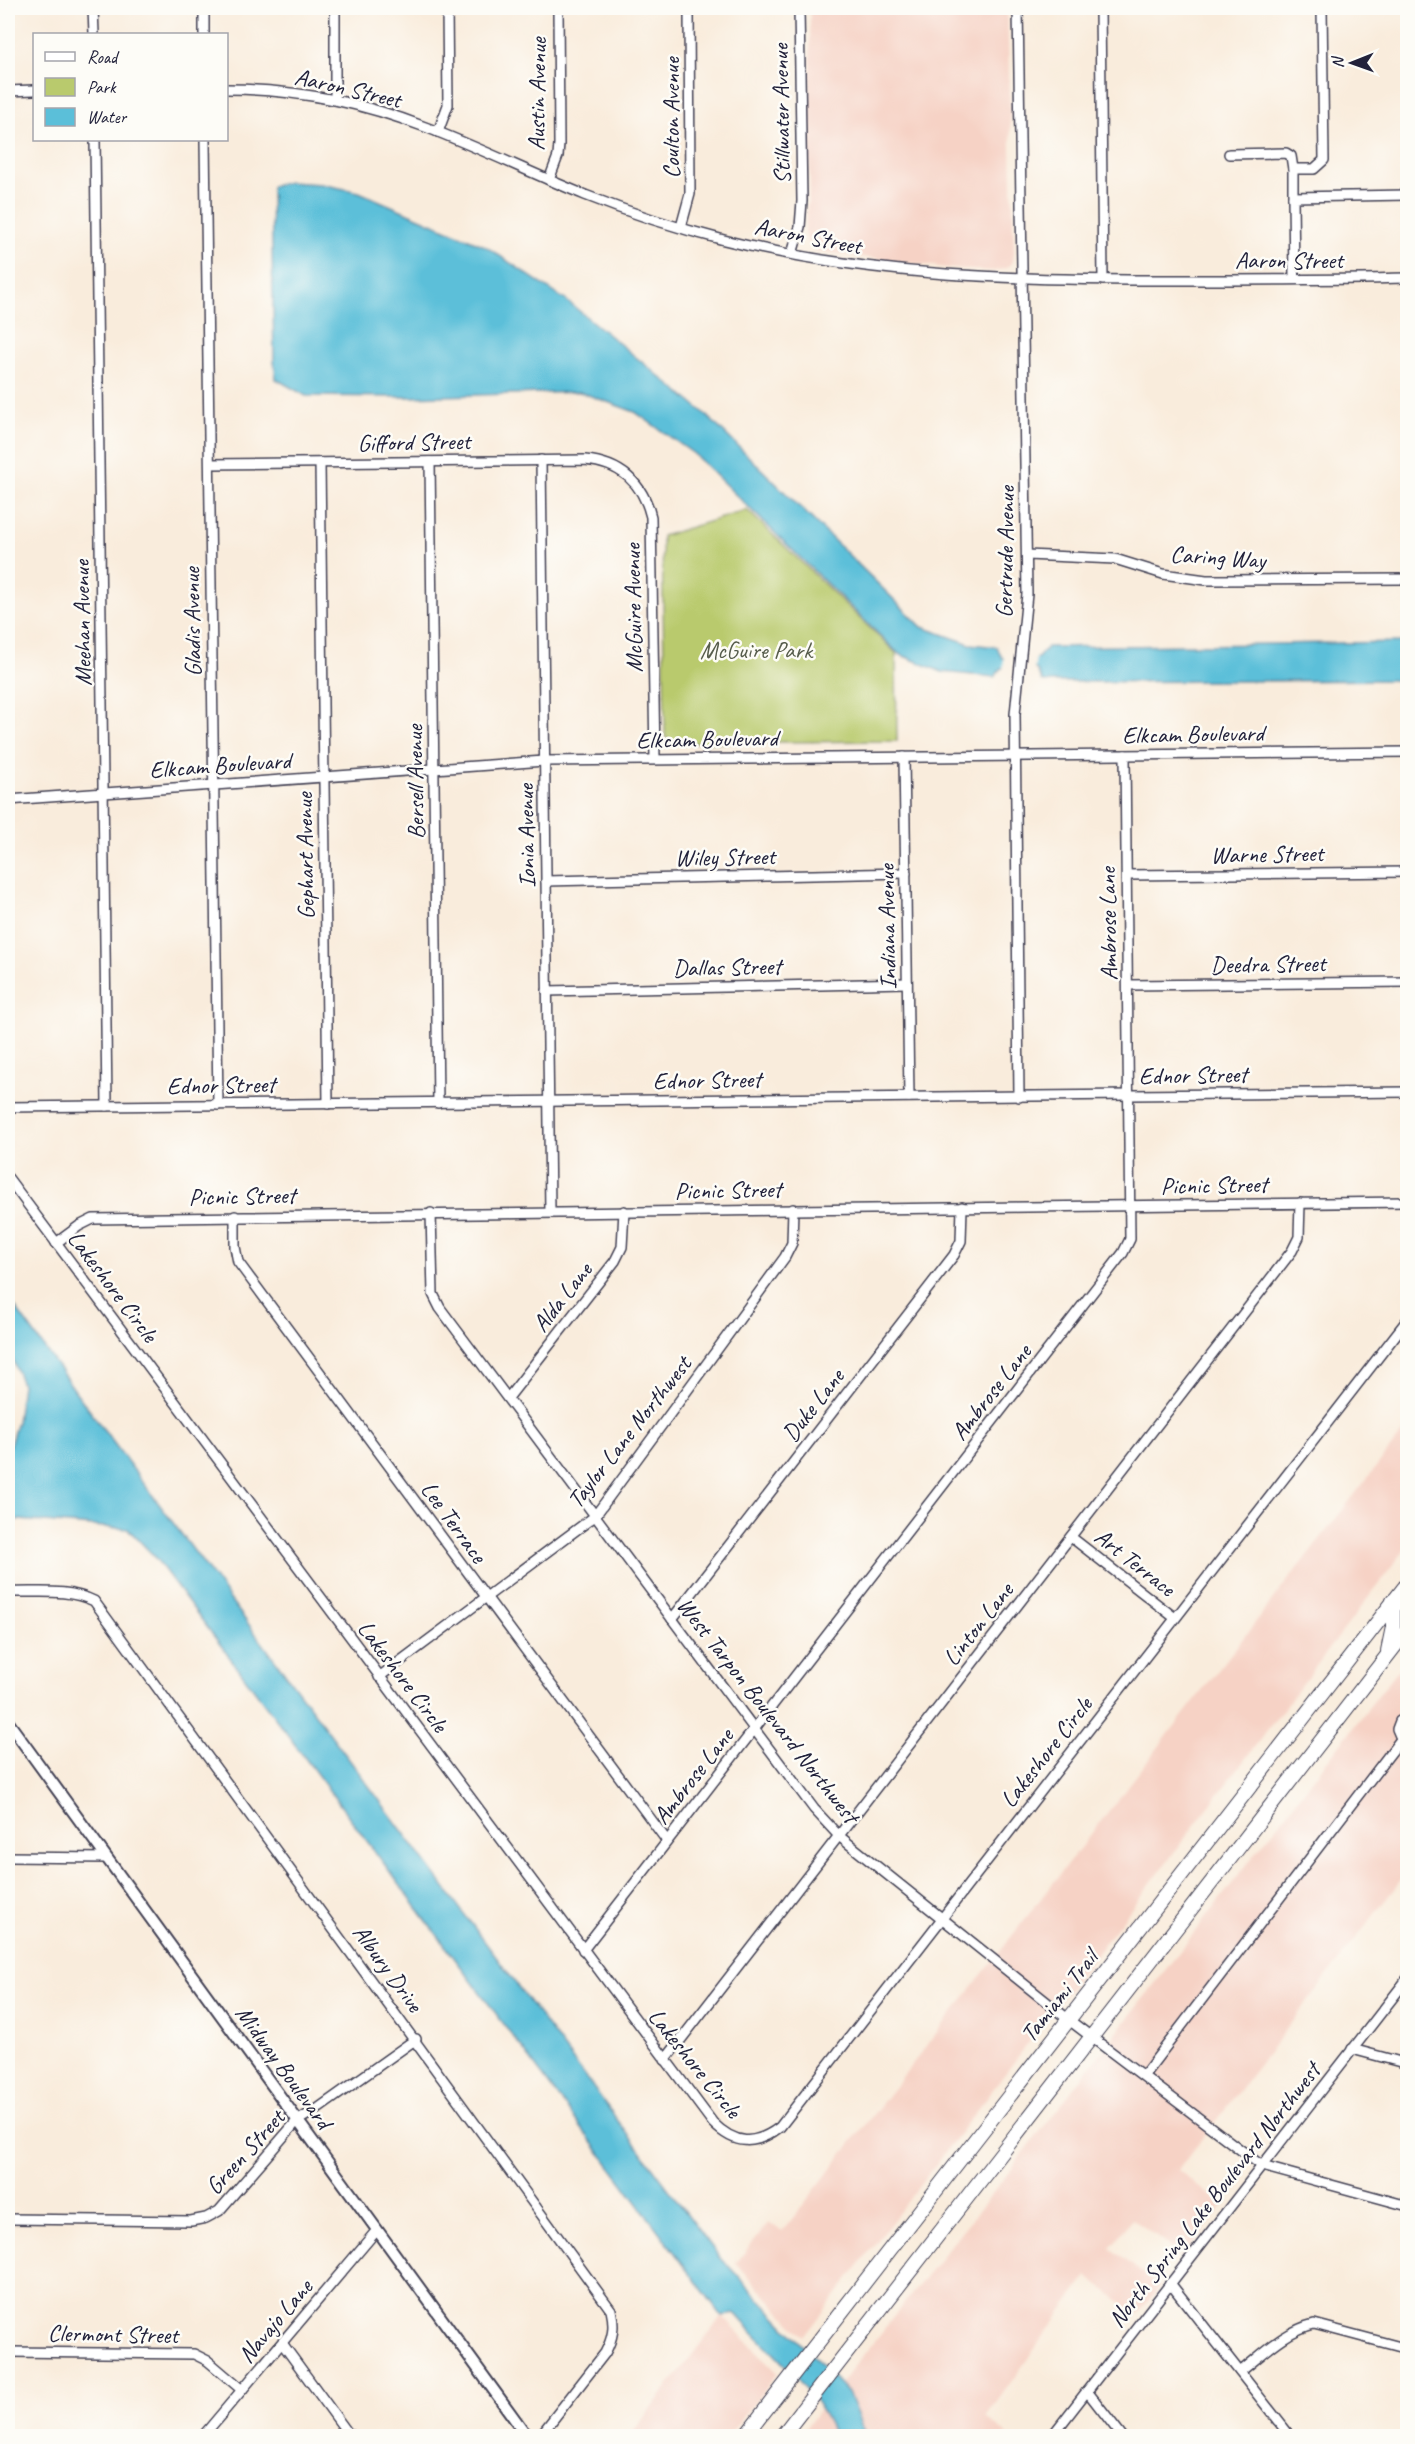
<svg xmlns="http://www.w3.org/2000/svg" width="1415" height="2444" font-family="Caveat,sans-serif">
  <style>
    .built { fill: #f6d2c5 }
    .green { fill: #b9ca6d; stroke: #6e7654; stroke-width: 1.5 }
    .water { fill: #5bbfd9; stroke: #3e708a; stroke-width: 1.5 }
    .pier { fill: #f9ecdc }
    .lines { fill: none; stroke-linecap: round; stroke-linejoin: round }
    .minor-casing { stroke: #424053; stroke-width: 12 }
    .tertiary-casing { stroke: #424053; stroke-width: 14 }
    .primary-casing { stroke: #424053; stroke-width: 16 }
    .minor { stroke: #fff; stroke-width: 9 }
    .tertiary { stroke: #fff; stroke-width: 10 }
    .primary { stroke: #fff; stroke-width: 14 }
    .labels { text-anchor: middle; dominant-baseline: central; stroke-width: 5; stroke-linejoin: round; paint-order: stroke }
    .street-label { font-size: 24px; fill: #22223b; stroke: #fdfcf7 }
    .park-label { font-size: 24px; fill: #575d4c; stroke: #fdfcf7 }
  </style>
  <rect width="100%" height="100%" fill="#fdfcf7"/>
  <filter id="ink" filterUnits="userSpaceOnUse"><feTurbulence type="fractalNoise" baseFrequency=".0167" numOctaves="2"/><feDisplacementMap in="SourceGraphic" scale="12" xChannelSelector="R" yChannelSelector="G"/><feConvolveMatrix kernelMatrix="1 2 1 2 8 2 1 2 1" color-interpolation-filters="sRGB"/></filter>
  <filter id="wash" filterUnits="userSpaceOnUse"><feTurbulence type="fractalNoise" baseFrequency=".008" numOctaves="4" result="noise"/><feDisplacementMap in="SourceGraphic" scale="24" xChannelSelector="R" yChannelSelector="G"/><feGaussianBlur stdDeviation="1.35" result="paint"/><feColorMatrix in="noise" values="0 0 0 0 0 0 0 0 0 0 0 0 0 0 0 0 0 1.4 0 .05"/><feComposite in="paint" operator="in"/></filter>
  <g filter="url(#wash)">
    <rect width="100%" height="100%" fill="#f9ecdc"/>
    <!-- built -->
    <g class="built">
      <path d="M810 8H1007L1014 253 1013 261 1006 268 995 271 956 269 816 251 810 247 806 238 805 229 810 184Z"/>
      <path d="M1407 1427V1547L804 2337 736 2263 769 2222 782 2232Z"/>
      <path d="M1407 1658V1872L1178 2170 1223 2206 1183 2256 1133 2219 1110 2248 1160 2287 1137 2315 1087 2276 986 2417 1008 2436H866L848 2393 840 2384 991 2195Z"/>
      <path d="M722 2316 778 2373 728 2436H630Z"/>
      <path d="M820 2409 827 2416 834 2436H800Z"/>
    </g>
    <!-- green -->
    <path class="green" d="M747 510 896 653 897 741 675 743 665 737 662 536Z"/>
    <!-- water -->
    <g class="water">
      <path d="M288 182 321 184 359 192 485 246 567 301 702 411 922 627 970 644 997 647 1002 658H1038L1047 647 1407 642V680L1055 682H1043L1036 669 1002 668 994 677 942 672 899 654 694 454 635 412 580 392 408 397 306 396 276 379 274 362 271 186Z"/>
      <path d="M8 1297 78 1395 717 2254 848 2393 866 2436H834C818 2390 768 2351 736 2314L722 2316 154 1556 128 1529 8 1519V1451L17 1422 22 1385 8 1346Z"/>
    </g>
    <!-- pier -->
    <path class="pier" d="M1004 655H1036L1034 672 1003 671Z"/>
  </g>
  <g filter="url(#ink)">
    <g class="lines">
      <!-- minor casing -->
      <g class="minor-casing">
        <g id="minor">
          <path d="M93 8 94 34"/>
          <path d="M204 8V34"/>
          <path d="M335 8V100"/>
          <path d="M1018 8 1027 594 1015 714 1019 1097"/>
          <path d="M1100 8 1103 280"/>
          <path d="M226 89C262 89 300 93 335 100 423 118 503 162 585 195 630 213 677 228 724 240 877 278 1020 280 1176 280 1253 280 1331 280 1408 278"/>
          <path d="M8 91 34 90"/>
          <path d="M438 132 448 105 447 8"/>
          <path d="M95 140 107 1106"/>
          <path d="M205 140 218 1105"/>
          <path d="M1229 154 1286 153 1291 156 1293 169"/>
          <path d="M549 180 558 156 559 144 558 8"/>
          <path d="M1293 197V169H1314L1324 160 1322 8"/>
          <path d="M681 227 690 194 689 8"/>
          <path d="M792 254 800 227 802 201 799 8"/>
          <path d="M1294 279 1293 197 1408 195"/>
          <path d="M541 460 550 1212"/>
          <path d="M430 462 438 1103"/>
          <path d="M320 463 328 1104"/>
          <path d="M210 464 585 460C620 463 643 483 651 517L655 759"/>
          <path d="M1027 555 1115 559 1163 574 1206 580 1408 579"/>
          <path d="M904 757 909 1097"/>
          <path d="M8 800 544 761 1408 752"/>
          <path d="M1127 875 1408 872"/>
          <path d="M546 881 906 873"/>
          <path d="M1128 985 1408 982"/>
          <path d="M547 991 907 983"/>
          <path d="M8 1107 1408 1092"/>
          <path d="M8 1178 713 2123C735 2145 755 2146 780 2127L1408 1319"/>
          <path d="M431 1213 433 1294 440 1308 814 1809 839 1836 1069 2020 1262 2166 1408 2206"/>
          <path d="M235 1216V1247L238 1262 667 1841"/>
          <path d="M56 1243 79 1226 93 1219 1408 1202"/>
          <path d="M508 1398 615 1261 622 1247 624 1211"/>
          <path d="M1071 1537 1175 1618"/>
          <path d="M8 1592C37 1593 68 1588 94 1601L611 2310C615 2327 613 2338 605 2353L540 2436"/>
          <path d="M672 1619 954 1255 961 1241 962 1207"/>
          <path d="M379 1677 595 1516 785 1257 792 1243 793 1209"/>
          <path d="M1408 1717 1400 1721 1397 1729 1400 1736 1408 1740"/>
          <path d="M8 1857 106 1858"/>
          <path d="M583 1950 1123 1253 1130 1239 1125 755"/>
          <path d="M1352 2049 1408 2064"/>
          <path d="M665 2060 1292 1251 1299 1237 1300 1203"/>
          <path d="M1144 2075 1402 1738"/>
          <path d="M8 2219 191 2221 206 2218 219 2211 297 2121 319 2108 416 2039"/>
          <path d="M1170 2283 1290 2436"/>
          <path d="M282 2343 350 2436"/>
          <path d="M8 2352 194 2354 208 2361 242 2390"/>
          <path d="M1240 2372C1263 2354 1285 2331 1314 2324L1408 2349"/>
          <path d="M1087 2391 1122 2436"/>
          <path d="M203 2436 377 2230"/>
          <path d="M1052 2436 1408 1978"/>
        </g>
      </g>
      <!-- tertiary casing -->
      <g class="tertiary-casing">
        <path id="tertiary" d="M8 1722 527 2436"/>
      </g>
      <!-- primary casing -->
      <g class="primary-casing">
        <g id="primary">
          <path d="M1388 1651 1393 1627V1601"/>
          <path d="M745 2436 1408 1583"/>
          <path d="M782 2436 1408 1629"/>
        </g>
      </g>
      <!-- minor -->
      <use href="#minor" class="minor"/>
      <!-- tertiary -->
      <use href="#tertiary" class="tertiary"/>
      <!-- primary -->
      <use href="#primary" class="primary"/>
    </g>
  </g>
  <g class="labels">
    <!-- street labels -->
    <g class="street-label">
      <text transform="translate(348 88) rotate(13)">Aaron Street</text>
      <text transform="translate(537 94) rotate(-89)">Austin Avenue</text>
      <text transform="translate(781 114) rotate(-91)">Stillwater Avenue</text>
      <text transform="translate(671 118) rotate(-90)">Coulton Avenue</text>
      <text transform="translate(808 236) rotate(11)">Aaron Street</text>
      <text x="1289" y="260">Aaron Street</text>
      <text transform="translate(414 442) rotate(-1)">Gifford Street</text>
      <text transform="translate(1005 552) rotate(-89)">Gertrude Avenue</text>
      <text transform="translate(1218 557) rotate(4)">Caring Way</text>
      <text transform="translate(633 608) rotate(-91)">McGuire Avenue</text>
      <text transform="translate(192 622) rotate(-91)">Gladis Avenue</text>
      <text transform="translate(82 623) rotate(-91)">Meehan Avenue</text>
      <text transform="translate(1193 734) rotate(-1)">Elkcam Boulevard</text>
      <text transform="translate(707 739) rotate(-1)">Elkcam Boulevard</text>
      <text transform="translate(220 765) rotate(-4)">Elkcam Boulevard</text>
      <text transform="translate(415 782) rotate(-91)">Bersell Avenue</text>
      <text transform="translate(526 836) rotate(-91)">Ionia Avenue</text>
      <text transform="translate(1267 854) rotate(-1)">Warne Street</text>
      <text transform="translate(305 856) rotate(-91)">Gephart Avenue</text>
      <text transform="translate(725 857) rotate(-1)">Wiley Street</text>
      <text transform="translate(1108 924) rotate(-91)">Ambrose Lane</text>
      <text transform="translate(887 927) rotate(-91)">Indiana Avenue</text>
      <text transform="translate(1268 964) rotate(-1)">Deedra Street</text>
      <text transform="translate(727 967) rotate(-1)">Dallas Street</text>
      <text transform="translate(1193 1075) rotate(-1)">Ednor Street</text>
      <text transform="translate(707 1080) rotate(-1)">Ednor Street</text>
      <text transform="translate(221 1085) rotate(-1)">Ednor Street</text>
      <text transform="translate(1214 1185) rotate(-1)">Picnic Street</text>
      <text transform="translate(728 1190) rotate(-1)">Picnic Street</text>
      <text transform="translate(242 1196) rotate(-1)">Picnic Street</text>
      <text transform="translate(113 1286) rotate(53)">Lakeshore Circle</text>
      <text transform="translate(562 1297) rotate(-52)">Alda Lane</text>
      <text transform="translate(991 1392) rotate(-52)">Ambrose Lane</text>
      <text transform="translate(813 1405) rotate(-52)">Duke Lane</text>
      <text transform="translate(629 1432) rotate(-52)">Taylor Lane Northwest</text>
      <text transform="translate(454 1522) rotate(54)">Lee Terrace</text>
      <text transform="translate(1135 1562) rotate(38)">Art Terrace</text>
      <text transform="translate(978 1624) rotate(-52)">Linton Lane</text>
      <text transform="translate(403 1676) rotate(53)">Lakeshore Circle</text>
      <text transform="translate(768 1710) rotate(52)">West Tarpon Boulevard Northwest</text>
      <text transform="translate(1046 1752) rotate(-52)">Lakeshore Circle</text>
      <text transform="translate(693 1776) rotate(-52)">Ambrose Lane</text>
      <text transform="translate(388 1968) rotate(54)">Albury Drive</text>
      <text transform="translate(1059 1996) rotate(-52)">Tamiami Trail</text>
      <text transform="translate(695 2063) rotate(51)">Lakeshore Circle</text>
      <text transform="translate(284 2067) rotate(54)">Midway Boulevard</text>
      <text transform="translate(245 2152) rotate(-48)">Green Street</text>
      <text transform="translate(1214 2195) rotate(-52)">North Spring Lake Boulevard Northwest</text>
      <text transform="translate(275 2321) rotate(-50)">Navajo Lane</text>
      <text transform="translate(113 2334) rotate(1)">Clermont Street</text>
    </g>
    <!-- park labels -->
    <g class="park-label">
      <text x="756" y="650">McGuire Park</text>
    </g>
  </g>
  <!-- margin -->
  <rect width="1415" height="2444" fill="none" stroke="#fdfcf7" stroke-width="30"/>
  <!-- legend -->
  <rect x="33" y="33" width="195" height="108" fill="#fdfcf7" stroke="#a5a5ac" stroke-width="1.5"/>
  <rect x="45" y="52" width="30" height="9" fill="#ffffff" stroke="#a5a5ac" stroke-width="1.5"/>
  <text x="87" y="63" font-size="18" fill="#22223b">Road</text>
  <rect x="45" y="78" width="30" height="18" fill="#b9ca6d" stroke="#a5a5ac" stroke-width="1.5"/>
  <text x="87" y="93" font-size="18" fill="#22223b">Park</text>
  <rect x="45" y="108" width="30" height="18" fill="#5bbfd9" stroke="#a5a5ac" stroke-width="1.5"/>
  <text x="87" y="123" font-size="18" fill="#22223b">Water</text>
  <!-- north arrow -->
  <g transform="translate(1352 63) rotate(269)" stroke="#fdfcf7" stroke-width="4.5" paint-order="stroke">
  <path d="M0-4.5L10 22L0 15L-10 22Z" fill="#22223b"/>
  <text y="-9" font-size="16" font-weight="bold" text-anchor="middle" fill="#22223b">N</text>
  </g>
</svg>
